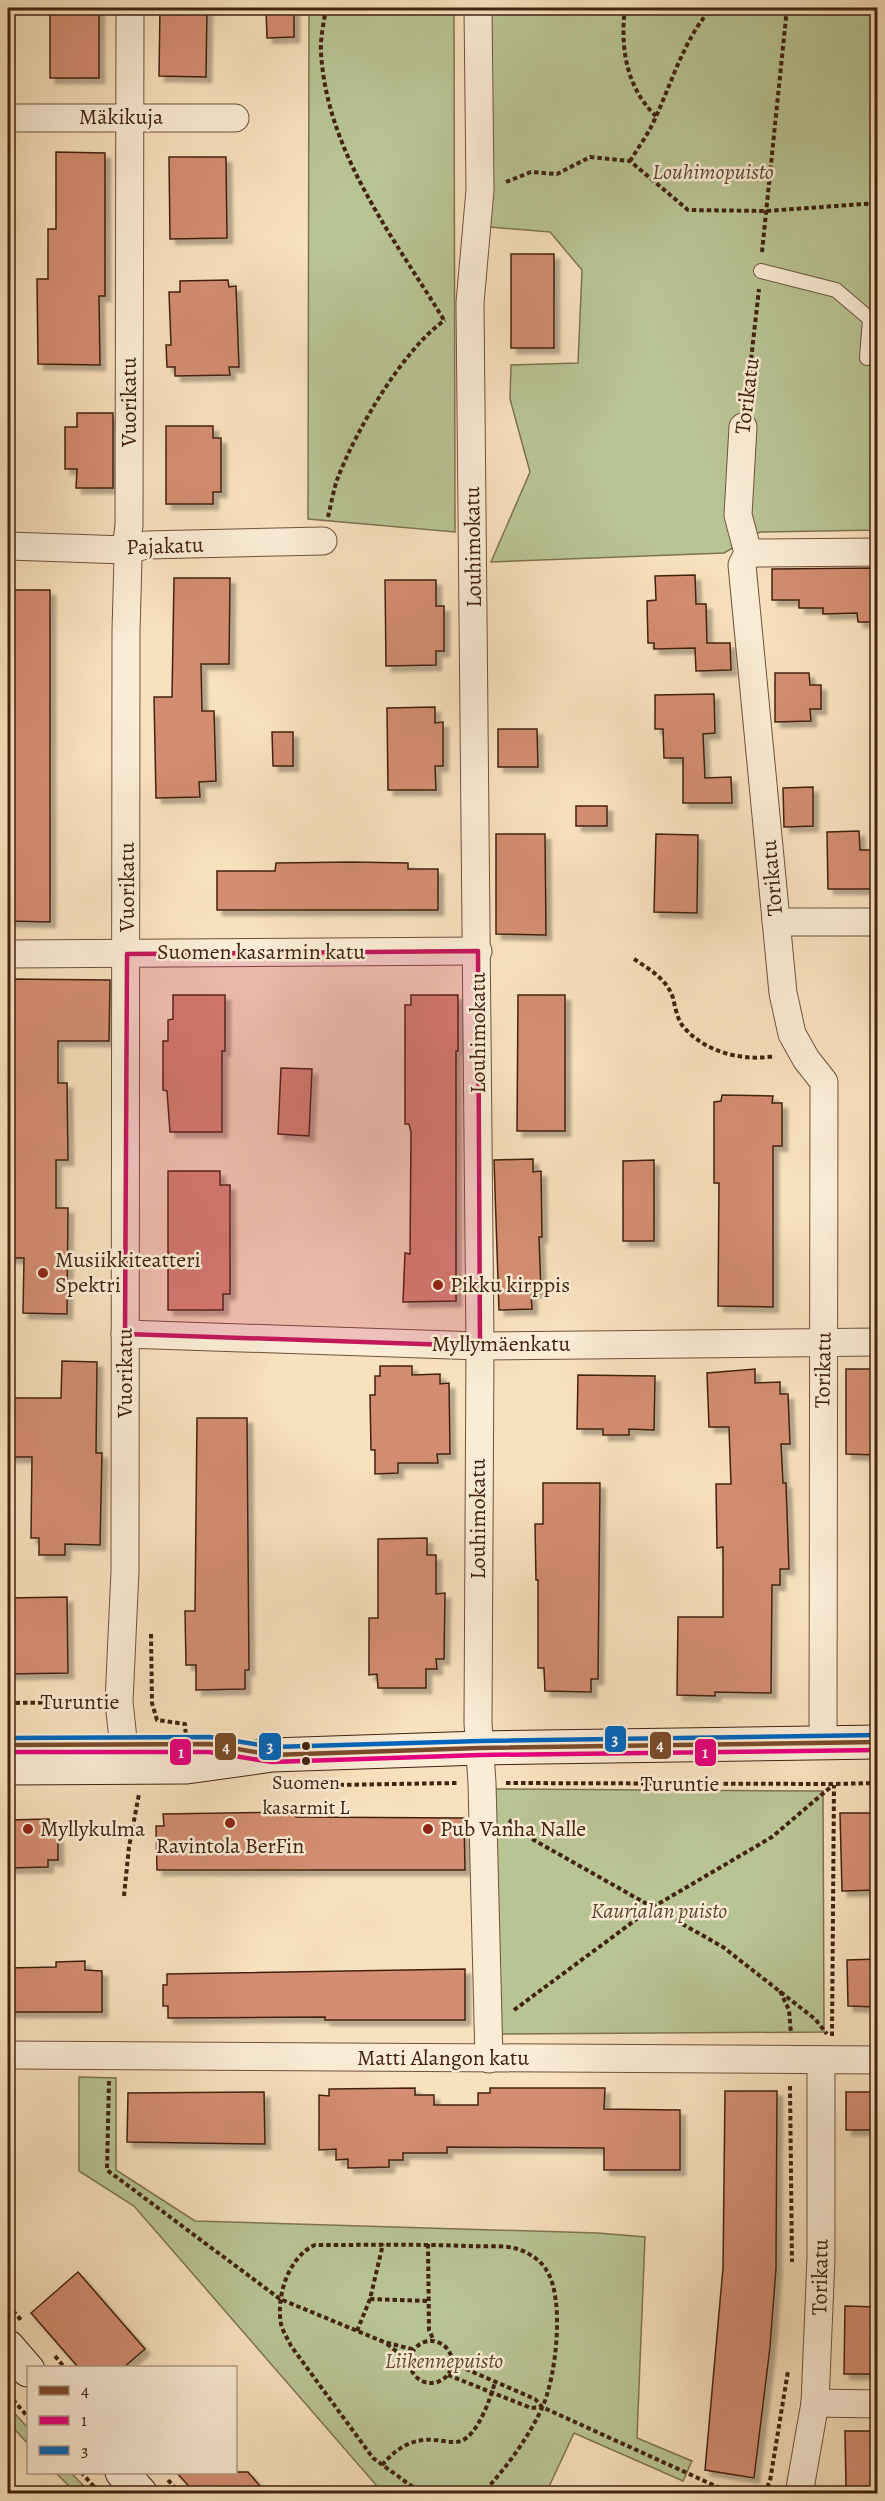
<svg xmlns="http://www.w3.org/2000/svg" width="885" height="2501" font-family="Alegreya,serif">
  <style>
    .green { fill: #b9c495; stroke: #7e7353; stroke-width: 1.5 }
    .building { fill: #d48d72; stroke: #422211; stroke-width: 1.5; filter: url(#shadow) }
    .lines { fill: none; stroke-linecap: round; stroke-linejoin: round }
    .lane-casing { stroke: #70523c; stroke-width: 16 }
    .street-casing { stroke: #70523c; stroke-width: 29 }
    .secondary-casing { stroke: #422211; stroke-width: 35 }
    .path { stroke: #422211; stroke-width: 4; stroke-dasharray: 4.5 3; stroke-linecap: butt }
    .lane { stroke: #faecd5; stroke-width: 14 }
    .street { stroke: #faecd5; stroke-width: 27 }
    .secondary { stroke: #faecd5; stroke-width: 33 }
    .bus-1-casing { stroke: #faecd5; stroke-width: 9 }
    .bus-2-casing { stroke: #faecd5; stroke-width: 9 }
    .bus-3-casing { stroke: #faecd5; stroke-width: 9 }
    .bus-1 { stroke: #7a4b2a; stroke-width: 4.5 }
    .bus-2 { stroke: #e5007d; stroke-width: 4.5 }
    .bus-3 { stroke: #0065bd; stroke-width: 4.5 }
    .marked { fill: #c2185b; fill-opacity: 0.2; stroke: #c2185b; stroke-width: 4.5; stroke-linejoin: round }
    .poi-dot { fill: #8f2418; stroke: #faecd5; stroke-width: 2 }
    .bus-dot { fill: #422211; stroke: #faecd5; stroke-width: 2 }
    .labels { text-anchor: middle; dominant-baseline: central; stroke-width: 5; stroke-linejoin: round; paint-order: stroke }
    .bus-label { font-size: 20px; fill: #422211; stroke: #faecd5 }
    .street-label { font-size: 22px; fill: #422211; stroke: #faecd5 }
    .park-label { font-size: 22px; font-style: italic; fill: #604a32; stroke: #faecd5 }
    .poi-label { font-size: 22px; fill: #422211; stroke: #faecd5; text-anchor: start }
    .line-badge { stroke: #faecd5; stroke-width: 2 }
    .badge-label { font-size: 16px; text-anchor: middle; font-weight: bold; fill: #fff }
  </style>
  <defs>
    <filter id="shadow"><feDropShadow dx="5.5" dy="5.5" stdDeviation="1.5" flood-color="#0004"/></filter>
  </defs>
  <rect width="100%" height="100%" fill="#f8e1be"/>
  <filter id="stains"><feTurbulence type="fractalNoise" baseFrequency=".00333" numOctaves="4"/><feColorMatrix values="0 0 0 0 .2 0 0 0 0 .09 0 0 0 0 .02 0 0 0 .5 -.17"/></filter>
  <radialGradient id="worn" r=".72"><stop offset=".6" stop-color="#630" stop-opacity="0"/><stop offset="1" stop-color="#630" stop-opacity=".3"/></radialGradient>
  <!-- green -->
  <g class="green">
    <path d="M309 8H454L455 532 308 519Z"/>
    <path d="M488 8H877V530L760 532 724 553 491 562 530 472 510 399 511 365 578 363 582 270 550 232 489 227Z"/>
    <path d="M492 1789 823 1791 824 2032 497 2034Z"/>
    <path d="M79 2077 116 2078V2170L195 2221 598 2233 645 2237 637 2438 692 2461 683 2481 574 2433 546 2493H383L134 2206 79 2171Z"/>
    <path d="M8 2406 28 2428V2444L8 2422Z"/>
    <path d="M56 2473H71L91 2493H76Z"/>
  </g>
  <!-- building -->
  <g class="building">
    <rect x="50" y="8" width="49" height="70"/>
    <path d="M160 8H207L206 77 159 76Z"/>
    <path d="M266 8H294V37L267 38Z"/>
    <path d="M56 152 105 153V296H99L100 365 38 364 37 279H48V229H56Z"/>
    <path d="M169 157H226L227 238 170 239Z"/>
    <rect x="511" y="254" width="43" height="94"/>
    <path d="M228 280 229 287 236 286 239 367H229L230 375 175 376V367H167L166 345H171L169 292H180V281Z"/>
    <path d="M77 413H113V488H76L77 469H65V427H77Z"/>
    <path d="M166 426H213V438H221V492H213V504H166Z"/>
    <path d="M872 568 873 576H878V622H858L857 613 823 614V608H799V600H772V569Z"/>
    <path d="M695 575 696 604H706L707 643H730L731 670 696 671 695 648 654 649V643H648L647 601 656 600 655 576Z"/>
    <path d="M174 578H230L229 664H201L202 711H214L216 781 199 782 200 797 156 798 154 697H172Z"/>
    <path d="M385 580H436V606H444V651H436V665L386 666Z"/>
    <path d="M8 590H50V922L8 921Z"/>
    <path d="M775 673H809L810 685H821V709H810L811 721 775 722Z"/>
    <path d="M714 694 715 733 703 734 705 778 731 777 732 803H683V758H664L663 729H655V695Z"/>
    <path d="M435 707V723L443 722V766H435L436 790H388L387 708Z"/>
    <path d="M498 729H537L538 767H498Z"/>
    <path d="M272 732H293V766H273Z"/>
    <path d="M813 787V826L784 827 783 788Z"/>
    <rect x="576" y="806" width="31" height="20"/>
    <path d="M859 831 860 850H878V889H828L827 832Z"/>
    <path d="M496 834H545L546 935 496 934Z"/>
    <path d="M656 834 698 835 697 913 654 912Z"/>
    <path d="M352 862 408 863V869H438V910H217V871H275L276 863Z"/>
    <path d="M8 979 110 980 109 1041H58V1083H67L68 1160H56V1208H68L67 1314 23 1313 24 1258H8V1084H13V1040H8Z"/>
    <path d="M173 995H225V1051H222V1132H170L167 1091 163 1090V1041H168V1020L173 1019Z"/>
    <path d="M411 995H458V1051H456V1301L403 1302 405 1253 410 1254 411 1132 409 1124H405V1005H411Z"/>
    <path d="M518 995H565V1131H517Z"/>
    <path d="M281 1068 312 1069 309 1136 278 1134Z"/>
    <path d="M722 1095 773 1096 772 1103H782V1146H773V1307L718 1306 719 1183H714V1102L721 1101Z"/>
    <path d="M533 1159V1172L541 1171 542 1237H539L541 1292H531L532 1309 499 1310 494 1160Z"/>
    <path d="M654 1160V1241H623V1161Z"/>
    <path d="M168 1171H220V1185H230V1294H223V1310H168Z"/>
    <path d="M62 1361 97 1362 96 1453H102L100 1545 65 1544V1555H39V1538H31L32 1457H8V1398H61Z"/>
    <path d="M380 1366H412V1375L440 1374V1384L449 1383 450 1454H437L438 1463H398V1473L375 1474V1450H371L370 1395H375V1376H380Z"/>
    <path d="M755 1369V1383L780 1382V1394H788L790 1444H781L783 1483H786L789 1569H780V1585H772L771 1693 715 1692V1696L677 1695 678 1617H723V1547L717 1548 716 1484H731L729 1427H709L707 1373Z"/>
    <path d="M846 1369H878V1455L846 1454Z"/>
    <path d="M578 1375 655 1376 654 1430 629 1429V1435H603V1429H577Z"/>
    <path d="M197 1418H247L249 1670H245V1689L196 1690V1665H186L185 1611H195Z"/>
    <path d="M543 1483H600L598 1679H591V1692L545 1691 544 1668H538V1580H536L535 1524H543Z"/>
    <path d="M427 1538V1555H436V1594L445 1593 444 1659H436L437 1669H426V1688H378L377 1674 369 1675V1618H378V1539Z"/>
    <path d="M67 1597 68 1673 8 1674V1598Z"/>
    <path d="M296 1812V1817L464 1818 465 1870H157L156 1826H164L163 1814Z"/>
    <path d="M840 1813H878V1890L842 1891Z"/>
    <path d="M49 1819V1837H58V1860H48V1867L8 1868V1820Z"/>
    <path d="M878 1959V2007L848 2006 847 1960Z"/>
    <path d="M85 1961V1970L102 1971V2012H8V1968L56 1967V1962Z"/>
    <path d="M465 1969V2020H325V2017L168 2018V2006H163V1985H167V1974Z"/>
    <path d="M415 2088V2095H434V2105H478V2093H490V2088H605L604 2109 680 2110V2170H604V2148L447 2147V2153H403V2160H389V2167L348 2168V2159L336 2160V2149L319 2150V2095L329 2096V2089Z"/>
    <path d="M725 2091H777L776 2268 770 2347 754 2478 705 2470 723 2268Z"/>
    <path d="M264 2092 265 2144 127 2142 128 2093Z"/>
    <rect x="846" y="2092" width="32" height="38"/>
    <path d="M78 2272 145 2349 124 2367H78L31 2313Z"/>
    <path d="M845 2306 878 2307V2374H844Z"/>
    <path d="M845 2431H878V2487H846Z"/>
    <path d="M176 2472H248L266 2493H195Z"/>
  </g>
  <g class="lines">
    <!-- lane casing -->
    <g class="lane-casing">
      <path id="lane" d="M761 271 836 290 870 319 867 358"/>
    </g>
    <!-- street casing -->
    <g class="street-casing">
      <g id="street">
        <path d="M478 8 480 190 470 303 480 1346 478 1723 482 1783 489 2059"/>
        <path d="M8 118H235"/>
        <path d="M743 427 738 515 748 553 742 565 783 993 792 1034 806 1059 824 1082 823 1743"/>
        <path d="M8 546 126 550 147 545 323 541"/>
        <path d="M748 553 878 552"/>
        <path d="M776 922H878"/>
        <path d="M8 954 478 951"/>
        <path d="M125 1334 480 1346 878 1342"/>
        <path d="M126 1767 119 1702 125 1571 126 630 128 559 126 550 129 525 130 8"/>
        <path d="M8 2055 878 2060"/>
        <path d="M815 2403 878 2404"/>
        <path d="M799 2494 815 2403 821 2258V2060"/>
      </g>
    </g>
    <!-- secondary casing -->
    <g class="secondary-casing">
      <g id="secondary">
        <path d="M8 1768 187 1767 272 1755 480 1748 878 1742"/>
        <path d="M8 2347 28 2370"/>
        <path d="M122 2472 141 2494"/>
      </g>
    </g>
    <!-- path -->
    <g class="path">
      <path d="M326 8C324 22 320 38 321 53 327 153 394 238 444 320"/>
      <path d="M625 8C620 46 626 88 656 116"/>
      <path d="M630 161C636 151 644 140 650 129 670 90 682 40 712 8"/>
      <path d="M506 182 531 172 557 174 590 157 630 161 688 210 766 211 878 203"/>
      <path d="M762 252 787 8"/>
      <path d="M746 404 759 289"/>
      <path d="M328 517C331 505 333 492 337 480 355 432 403 349 445 320"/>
      <path d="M634 959C649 969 667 979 673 998 675 1006 677 1018 682 1025 703 1052 743 1062 775 1056"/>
      <path d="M151 1634 152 1703 157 1720 185 1724 186 1739"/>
      <path d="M8 1703 94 1702"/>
      <path d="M506 1783 834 1784 878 1783"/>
      <path d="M332 1785 457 1783"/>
      <path d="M509 1820 532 1839 723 1947 815 2019 827 2034"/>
      <path d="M124 1896 129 1847 139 1794"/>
      <path d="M780 1991 789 2010 791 2034"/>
      <path d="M514 2010 653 1907 772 1837 833 1785"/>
      <path d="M832 2036 834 1785"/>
      <path d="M109 2081 107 2170 280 2299 384 2342 415 2350"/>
      <path d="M790 2086 792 2262"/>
      <path d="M428 2244 429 2330 434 2341"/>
      <path d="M370 2299 428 2301"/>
      <path d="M8 2305 21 2320"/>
      <path d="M357 2331 370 2299 383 2244"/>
      <circle cx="431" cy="2362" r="21"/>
      <path d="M387 2344 410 2362"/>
      <path d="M55 2356 65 2368"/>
      <path d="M452 2363 535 2399 542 2407 733 2494"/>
      <path d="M448 2375 531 2408 542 2407"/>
      <path d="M8 2394 28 2417"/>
      <path d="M382 2465C396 2449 411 2438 434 2440 443 2440 452 2444 461 2441 478 2435 491 2397 495 2382"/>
      <path d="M81 2472 96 2489"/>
      <path d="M168 2480 181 2494"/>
      <path d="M426 2494 410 2485 373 2458 291 2346C288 2339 283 2332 281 2324 276 2297 288 2257 315 2245 366 2245 417 2244 469 2246 483 2247 500 2245 514 2248 527 2251 541 2260 547 2271 565 2300 556 2378 542 2408 527 2440 506 2468 482 2494"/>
      <path d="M764 2494 770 2481 788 2371"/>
    </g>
    <!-- lane -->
    <use href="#lane" class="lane"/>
    <!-- street -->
    <use href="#street" class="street"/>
    <!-- secondary -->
    <use href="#secondary" class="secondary"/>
    <!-- bus-1 casing -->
    <g class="bus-1-casing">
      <path id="bus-1" d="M8 1745 210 1744 272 1755 480 1748 878 1742"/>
    </g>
    <!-- bus-2 casing -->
    <g class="bus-2-casing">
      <path id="bus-2" d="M8 1752H209L272 1762 480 1755 878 1750"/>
    </g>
    <!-- bus-3 casing -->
    <g class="bus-3-casing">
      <path id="bus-3" d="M8 1738 210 1737 273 1747 480 1741 878 1735"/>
    </g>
    <!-- bus-1 -->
    <use href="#bus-1" class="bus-1"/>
    <!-- bus-2 -->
    <use href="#bus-2" class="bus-2"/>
    <!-- bus-3 -->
    <use href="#bus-3" class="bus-3"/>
  </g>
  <!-- marked area -->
  <path class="marked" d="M478 951 480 1346 125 1334 127 954Z"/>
  <!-- markers -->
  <g class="poi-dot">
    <circle cx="43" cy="1273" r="6"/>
    <circle cx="438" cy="1285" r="6"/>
    <circle cx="230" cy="1823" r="6"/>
    <circle cx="28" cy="1829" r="6"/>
    <circle cx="428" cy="1829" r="6"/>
  </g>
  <g class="bus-dot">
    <circle cx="306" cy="1746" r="5"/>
    <circle cx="306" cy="1761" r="5"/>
  </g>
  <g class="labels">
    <!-- bus labels -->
    <g class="bus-label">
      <text x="306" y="1782">Suomen<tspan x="306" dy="25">kasarmit L</tspan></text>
    </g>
    <!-- street labels -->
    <g class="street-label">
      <text x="121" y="117">Mäkikuja</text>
      <text transform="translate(747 396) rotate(-83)">Torikatu</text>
      <text transform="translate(129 402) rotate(-90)">Vuorikatu</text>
      <text transform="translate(165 546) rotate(-2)">Pajakatu</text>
      <text transform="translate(473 547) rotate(-91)">Louhimokatu</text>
      <text transform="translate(772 878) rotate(-95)">Torikatu</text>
      <text transform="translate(127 887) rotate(-90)">Vuorikatu</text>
      <text x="261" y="952">Suomen kasarmin katu</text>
      <text transform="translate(478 1033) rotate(-90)">Louhimokatu</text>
      <text x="501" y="1344">Myllymäenkatu</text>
      <text transform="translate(823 1370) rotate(-89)">Torikatu</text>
      <text transform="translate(125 1373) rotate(-90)">Vuorikatu</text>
      <text transform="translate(478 1519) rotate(-90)">Louhimokatu</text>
      <text x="80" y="1702">Turuntie</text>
      <text x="680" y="1784">Turuntie</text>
      <text x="443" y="2058">Matti Alangon katu</text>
      <text transform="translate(820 2277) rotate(-89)">Torikatu</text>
    </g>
    <!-- park labels -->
    <g class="park-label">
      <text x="713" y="172">Louhimopuisto</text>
      <text x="659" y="1911">Kaurialan puisto</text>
      <text x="444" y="2361">Liikennepuisto</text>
    </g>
    <!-- poi labels -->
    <g class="poi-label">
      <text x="55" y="1260">Musiikkiteatteri<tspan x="55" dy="25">Spektri</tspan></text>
      <text x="450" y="1285">Pikku kirppis</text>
      <text x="40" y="1829">Myllykulma</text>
      <text x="440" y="1829">Pub Vanha Nalle</text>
      <text x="230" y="1846" text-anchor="middle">Ravintola BerFin</text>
    </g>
  </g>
  <g class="line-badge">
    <rect x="604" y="1725" width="23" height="28" rx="6" fill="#0065bd"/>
    <rect x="649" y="1731" width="23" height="29" rx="6" fill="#7a4b2a"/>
    <rect x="258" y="1732" width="24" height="29" rx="6" fill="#0065bd"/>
    <rect x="214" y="1732" width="23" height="29" rx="6" fill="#7a4b2a"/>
    <rect x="169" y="1738" width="23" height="28" rx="6" fill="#e5007d"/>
    <rect x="694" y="1738" width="23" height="29" rx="6" fill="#e5007d"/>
  </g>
  <g class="badge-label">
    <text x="615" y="1745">3</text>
    <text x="660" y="1751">4</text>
    <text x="270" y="1752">3</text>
    <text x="226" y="1753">4</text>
    <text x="181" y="1758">1</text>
    <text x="705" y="1758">1</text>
  </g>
  <!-- margin -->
  <rect width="885" height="2501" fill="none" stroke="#f8e1be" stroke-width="30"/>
  <rect x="9" y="9" width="867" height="2483" fill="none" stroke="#422211" stroke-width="3"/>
  <rect x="15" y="15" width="855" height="2471" fill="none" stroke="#422211" stroke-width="1.5"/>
  <!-- legend -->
  <rect x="27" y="2366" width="210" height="108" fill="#faecd5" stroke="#b09b87" stroke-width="1.5"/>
  <rect x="39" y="2386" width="30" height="9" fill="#7a4b2a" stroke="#b09b87" stroke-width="1.5"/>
  <text x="81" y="2396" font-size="18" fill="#422211">4</text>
  <rect x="39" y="2416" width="30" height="9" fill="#e5007d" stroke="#b09b87" stroke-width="1.5"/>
  <text x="81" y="2426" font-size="18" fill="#422211">1</text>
  <rect x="39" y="2446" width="30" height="9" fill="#0065bd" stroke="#b09b87" stroke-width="1.5"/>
  <text x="81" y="2456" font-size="18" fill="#422211">3</text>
  <rect width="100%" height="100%" filter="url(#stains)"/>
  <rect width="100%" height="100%" fill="url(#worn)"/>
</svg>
